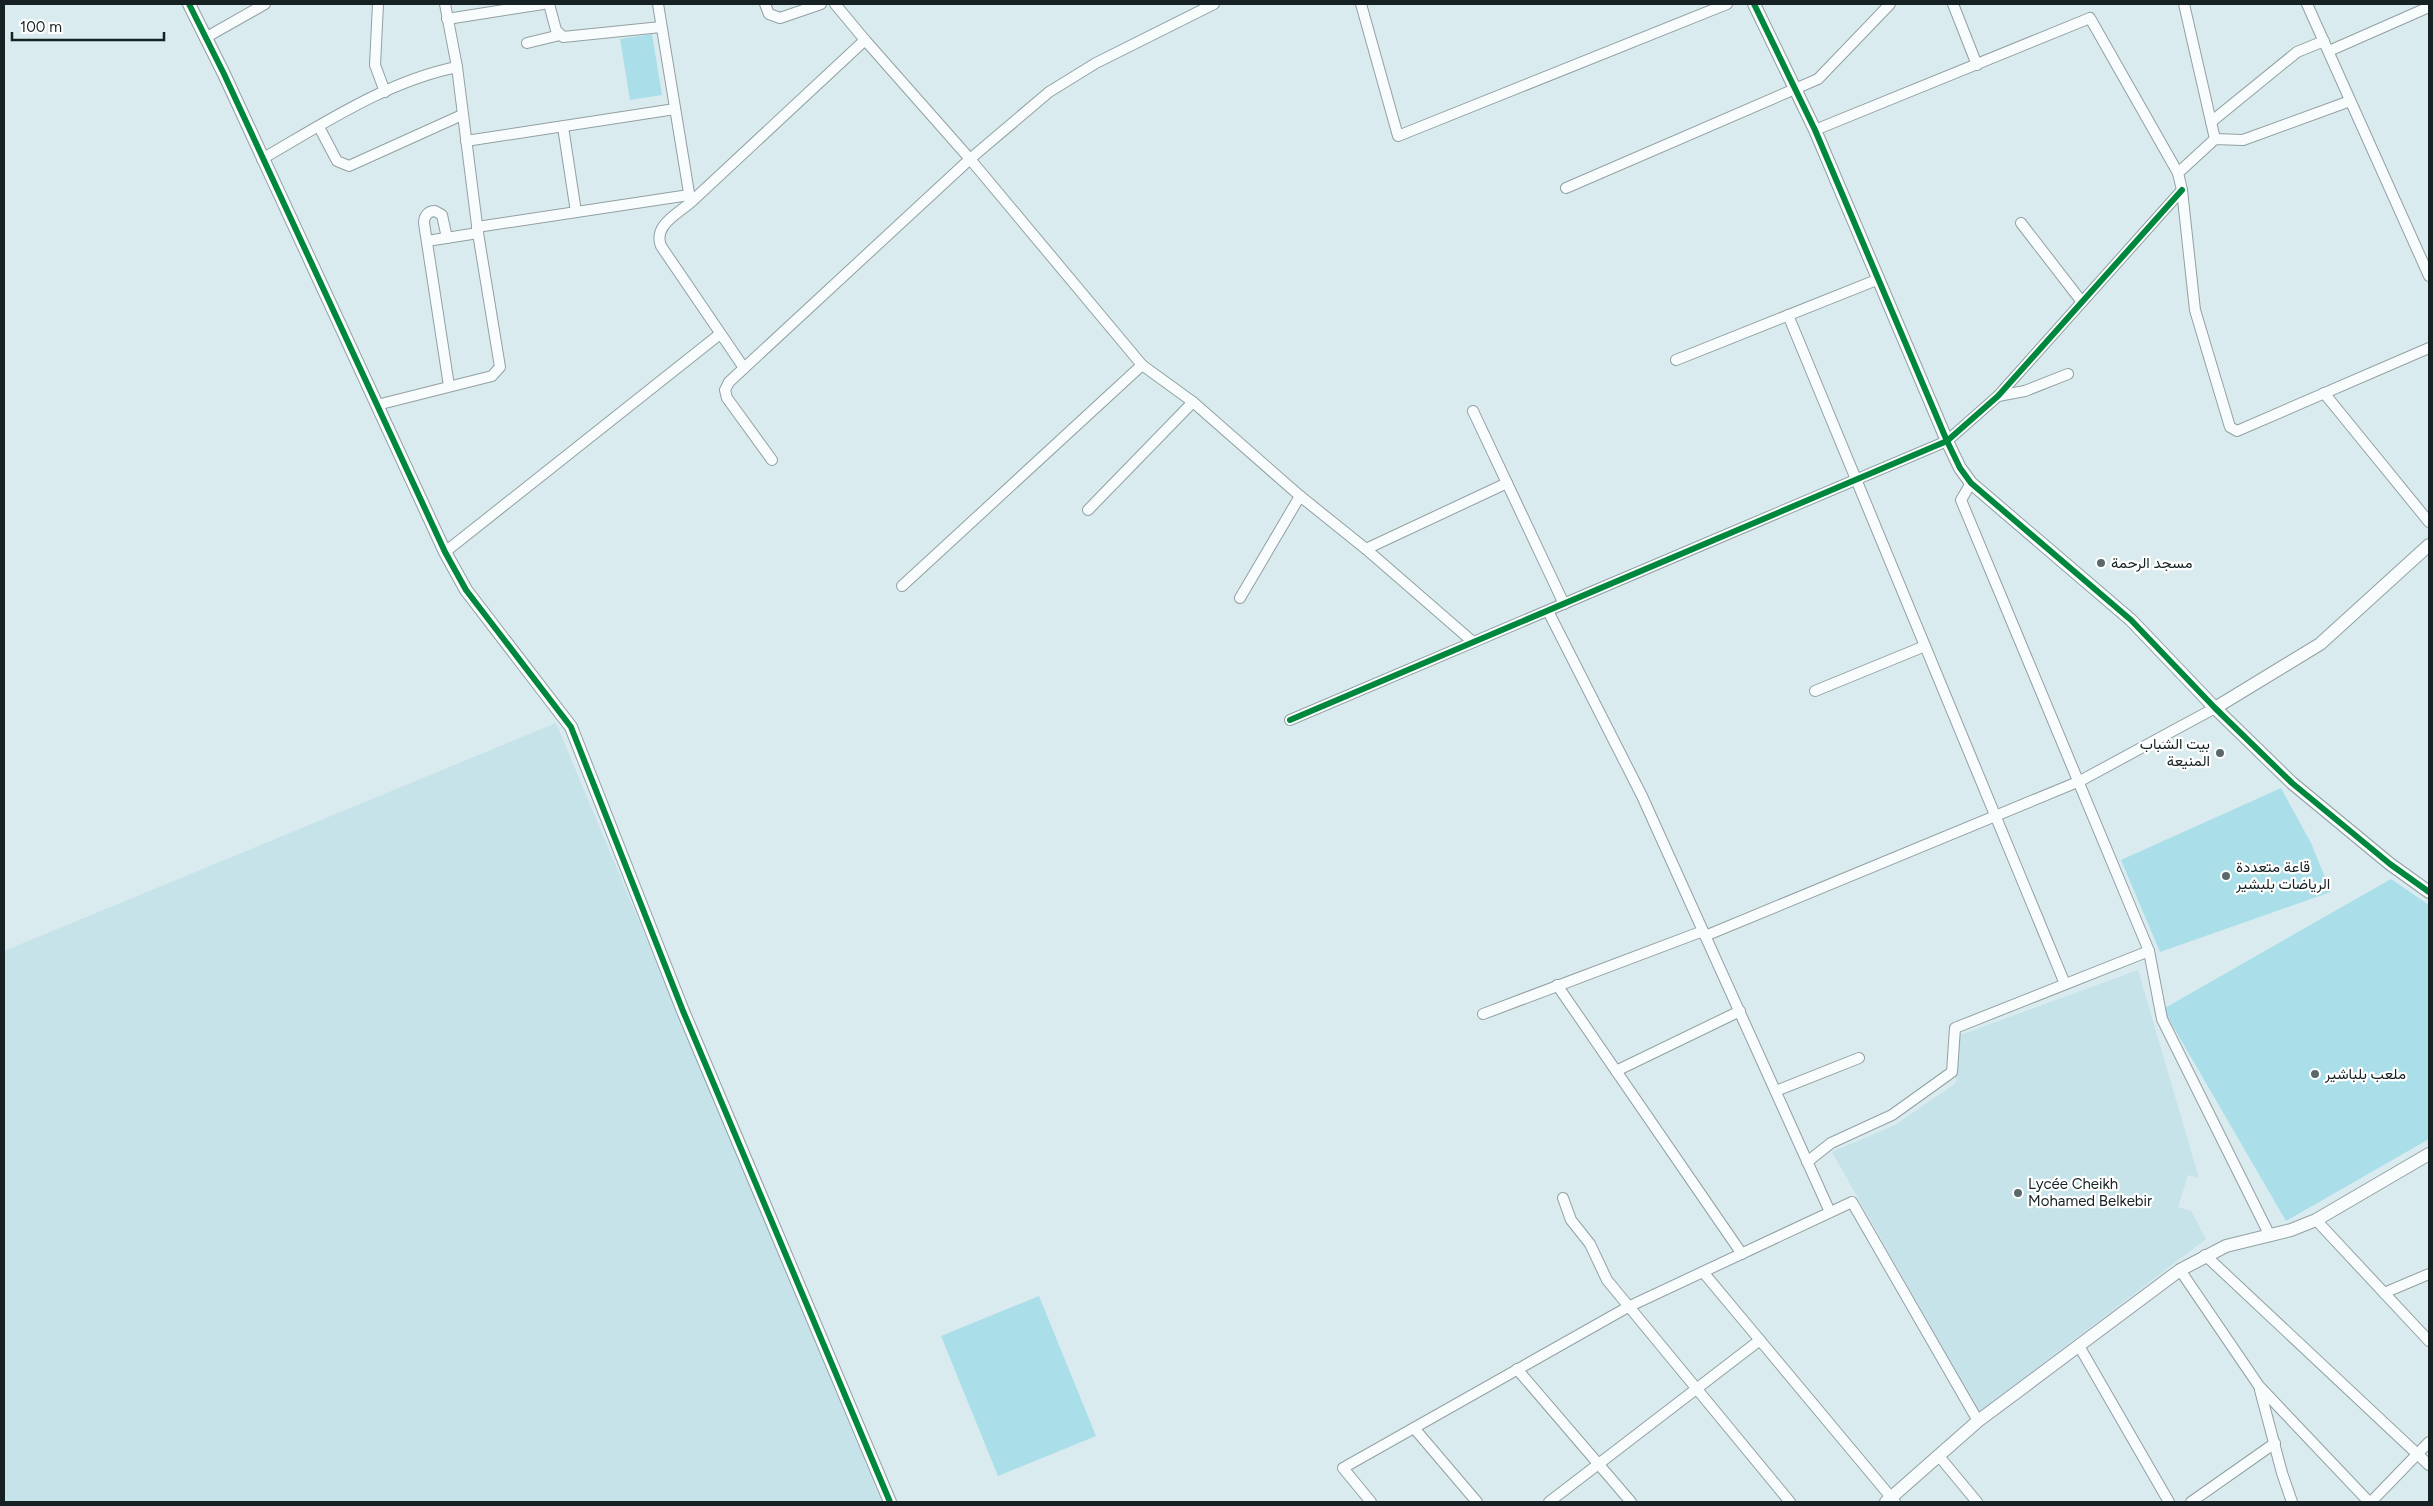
<svg xmlns="http://www.w3.org/2000/svg" width="2433" height="1506" font-family="Figtree,Vazirmatn,sans-serif">
  <style>
    .built { fill: #c5e3e9 }
    .green { fill: #aadfea }
    .lines { fill: none; stroke-linecap: round; stroke-linejoin: round }
    .minor-casing { stroke: #92a0a2; stroke-width: 12 }
    .tertiary-casing { stroke: #92a0a2; stroke-width: 14 }
    .minor { stroke: #f9fcfd; stroke-width: 10 }
    .tertiary { stroke: #f9fcfd; stroke-width: 12 }
    .cycleway-casing { stroke: #fff; stroke-width: 9 }
    .cycleway { stroke: #00873e; stroke-width: 6 }
    .poi-dot { fill: #5a686a; stroke: #fff; stroke-width: 2 }
    .labels { text-anchor: middle; dominant-baseline: central; stroke-width: 4.5; stroke-linejoin: round; paint-order: stroke }
    .poi-label { font-size: 15px; fill: #152123; stroke: #fff; text-anchor: start }
  </style>
  <rect width="100%" height="100%" fill="#d9ebef"/>
  <!-- built -->
  <g class="built">
    <path d="M556 723 882 1502H4V951Z"/>
    <path d="M2138 970 2199 1178 2188 1175 2178 1207 2191 1211 2206 1239 1979 1412 1832 1152 1895 1125 1956 1083 1960 1035Z"/>
  </g>
  <!-- green -->
  <g class="green">
    <path d="M652 34 662 95 630 100 620 39Z"/>
    <path d="M2281 788 2311 843 2331 892 2160 952 2121 860Z"/>
    <path d="M2391 879 2429 905V1139L2286 1221 2163 1009Z"/>
    <path d="M1039 1296 1096 1436 998 1476 941 1336Z"/>
  </g>
  <g class="lines">
    <!-- minor casing -->
    <g class="minor-casing">
      <g id="minor">
        <path d="M378 4 375 65 385 92"/>
        <path d="M549 4 556 30 563 37 661 27"/>
        <path d="M658 4 690 199"/>
        <path d="M765 4 769 14 780 18 821 4"/>
        <path d="M835 4 865 40 970 159 1142 365 1193 402 1300 496 1366 549 1473 642"/>
        <path d="M1361 4 1398 136 1727 4"/>
        <path d="M1953 4 1977 65"/>
        <path d="M2184 4 2215 139"/>
        <path d="M2307 4 2429 276"/>
        <path d="M447 19 543 4"/>
        <path d="M205 38 265 4"/>
        <path d="M527 43 560 35"/>
        <path d="M2329 51 2429 7"/>
        <path d="M2211 122 2297 52 2324 41"/>
        <path d="M319 127 337 161 349 166 462 115"/>
        <path d="M563 127 576 212"/>
        <path d="M1815 130 2090 18 2178 173 2182 190 2195 310 2230 427 2237 431 2429 348"/>
        <path d="M466 141 675 109"/>
        <path d="M262 159C323 124 387 81 457 67"/>
        <path d="M2178 173 2215 139 2243 140 2350 101"/>
        <path d="M1566 188 1818 79 1890 4"/>
        <path d="M2021 223 2082 302"/>
        <path d="M477 227 689 195"/>
        <path d="M447 238 442 215 435 211C428 211 424 216 424 223L449 386"/>
        <path d="M427 241 478 233"/>
        <path d="M1788 315 2065 984"/>
        <path d="M1676 360 1879 279"/>
        <path d="M744 368 661 246C653 226 677 214 690 203L865 40"/>
        <path d="M2324 393 2429 522"/>
        <path d="M1998 396 2025 391 2068 374"/>
        <path d="M377 405 492 376 500 367 478 233 457 67 445 4"/>
        <path d="M1473 411 1564 604"/>
        <path d="M772 460 727 398 725 390 729 382 970 159 1049 92 1096 63 1214 4"/>
        <path d="M1971 483 1961 500 2149 951 2162 1019 2270 1236"/>
        <path d="M1088 510 1193 402"/>
        <path d="M1366 549 1507 483"/>
        <path d="M445 552 720 334"/>
        <path d="M902 586 1142 365"/>
        <path d="M1240 598 1300 496"/>
        <path d="M1548 611 1642 796 1830 1212"/>
        <path d="M1815 691 1925 646"/>
        <path d="M1290 720 1947 441 1998 396 2182 190"/>
        <path d="M1705 936 2080 781 2215 708"/>
        <path d="M1557 985 1742 1254"/>
        <path d="M1483 1014 1703 931"/>
        <path d="M1616 1071 1740 1011"/>
        <path d="M1776 1091 1859 1058"/>
        <path d="M1807 1162 1831 1143 1892 1115 1952 1072 1955 1028 2149 951"/>
        <path d="M1563 1198 1571 1220 1590 1244 1607 1280 1790 1502"/>
        <path d="M2316 1220 2429 1341"/>
        <path d="M2205 1255 2429 1465"/>
        <path d="M2180 1270 2259 1386 2369 1502"/>
        <path d="M1703 1272 1895 1502"/>
        <path d="M2384 1293 2429 1274"/>
        <path d="M2079 1346 2169 1502"/>
        <path d="M1517 1369 1631 1502"/>
        <path d="M2260 1390 2282 1473 2292 1502"/>
        <path d="M1414 1428 1477 1502"/>
        <path d="M1938 1455 1977 1502"/>
        <path d="M1371 1502 1343 1468 1628 1307 1852 1202 1978 1421"/>
        <path d="M1549 1502 1760 1340"/>
        <path d="M2191 1502 2275 1443"/>
        <path d="M2371 1502 2429 1442"/>
      </g>
    </g>
    <!-- tertiary casing -->
    <g class="tertiary-casing">
      <g id="tertiary">
        <path d="M189 4 224 74 445 552 466 590 571 727 683 1011 890 1502"/>
        <path d="M1754 4 1815 130 1947 441 1960 468 1971 483 2131 620 2215 708 2292 783 2390 864 2429 892"/>
        <path d="M2215 708 2320 644 2429 545"/>
        <path d="M1886 1502 1978 1421 2180 1270 2226 1246 2291 1230 2316 1220 2429 1154"/>
      </g>
    </g>
    <!-- minor -->
    <use href="#minor" class="minor"/>
    <!-- tertiary -->
    <use href="#tertiary" class="tertiary"/>
    <!-- cycleway casing -->
    <g class="cycleway-casing">
      <g id="cycleway">
        <path d="M189 4 224 74 445 552 466 590 571 727 683 1011 890 1502"/>
        <path d="M1754 4 1815 130 1947 441 1960 468 1971 483 2131 620 2215 708 2292 783 2390 864 2429 892"/>
        <path d="M1290 720 1947 441 1998 396 2182 190"/>
      </g>
    </g>
    <!-- cycleway -->
    <use href="#cycleway" class="cycleway"/>
  </g>
  <!-- markers -->
  <g class="poi-dot">
    <circle cx="2101" cy="563" r="5"/>
    <circle cx="2220" cy="753" r="5"/>
    <circle cx="2226" cy="876" r="5"/>
    <circle cx="2315" cy="1074" r="5"/>
    <circle cx="2018" cy="1193" r="5"/>
  </g>
  <g class="labels">
    <!-- poi labels -->
    <g class="poi-label">
      <text x="2111" y="563">مسجد الرحمة</text>
      <text x="2210" y="744" text-anchor="end">بيت الشباب<tspan x="2210" dy="17">المنيعة</tspan></text>
      <text x="2236" y="867">قاعة متعددة<tspan x="2236" dy="17">الرياضات بلبشير</tspan></text>
      <text x="2325" y="1074">ملعب بلباشير</text>
      <text x="2028" y="1184">Lycée Cheikh<tspan x="2028" dy="17">Mohamed Belkebir</tspan></text>
    </g>
  </g>
  <!-- border -->
  <rect width="2433" height="1506" fill="none" stroke="#152123" stroke-width="10"/>
  <!-- scale -->
  <path d="M12 32v8h152v-8" fill="none" stroke="#152123" stroke-width="2.5"/>
  <text x="20" y="32" font-size="15" fill="#152123" stroke="#ffffff" stroke-width="4" paint-order="stroke">100 m</text>
</svg>
